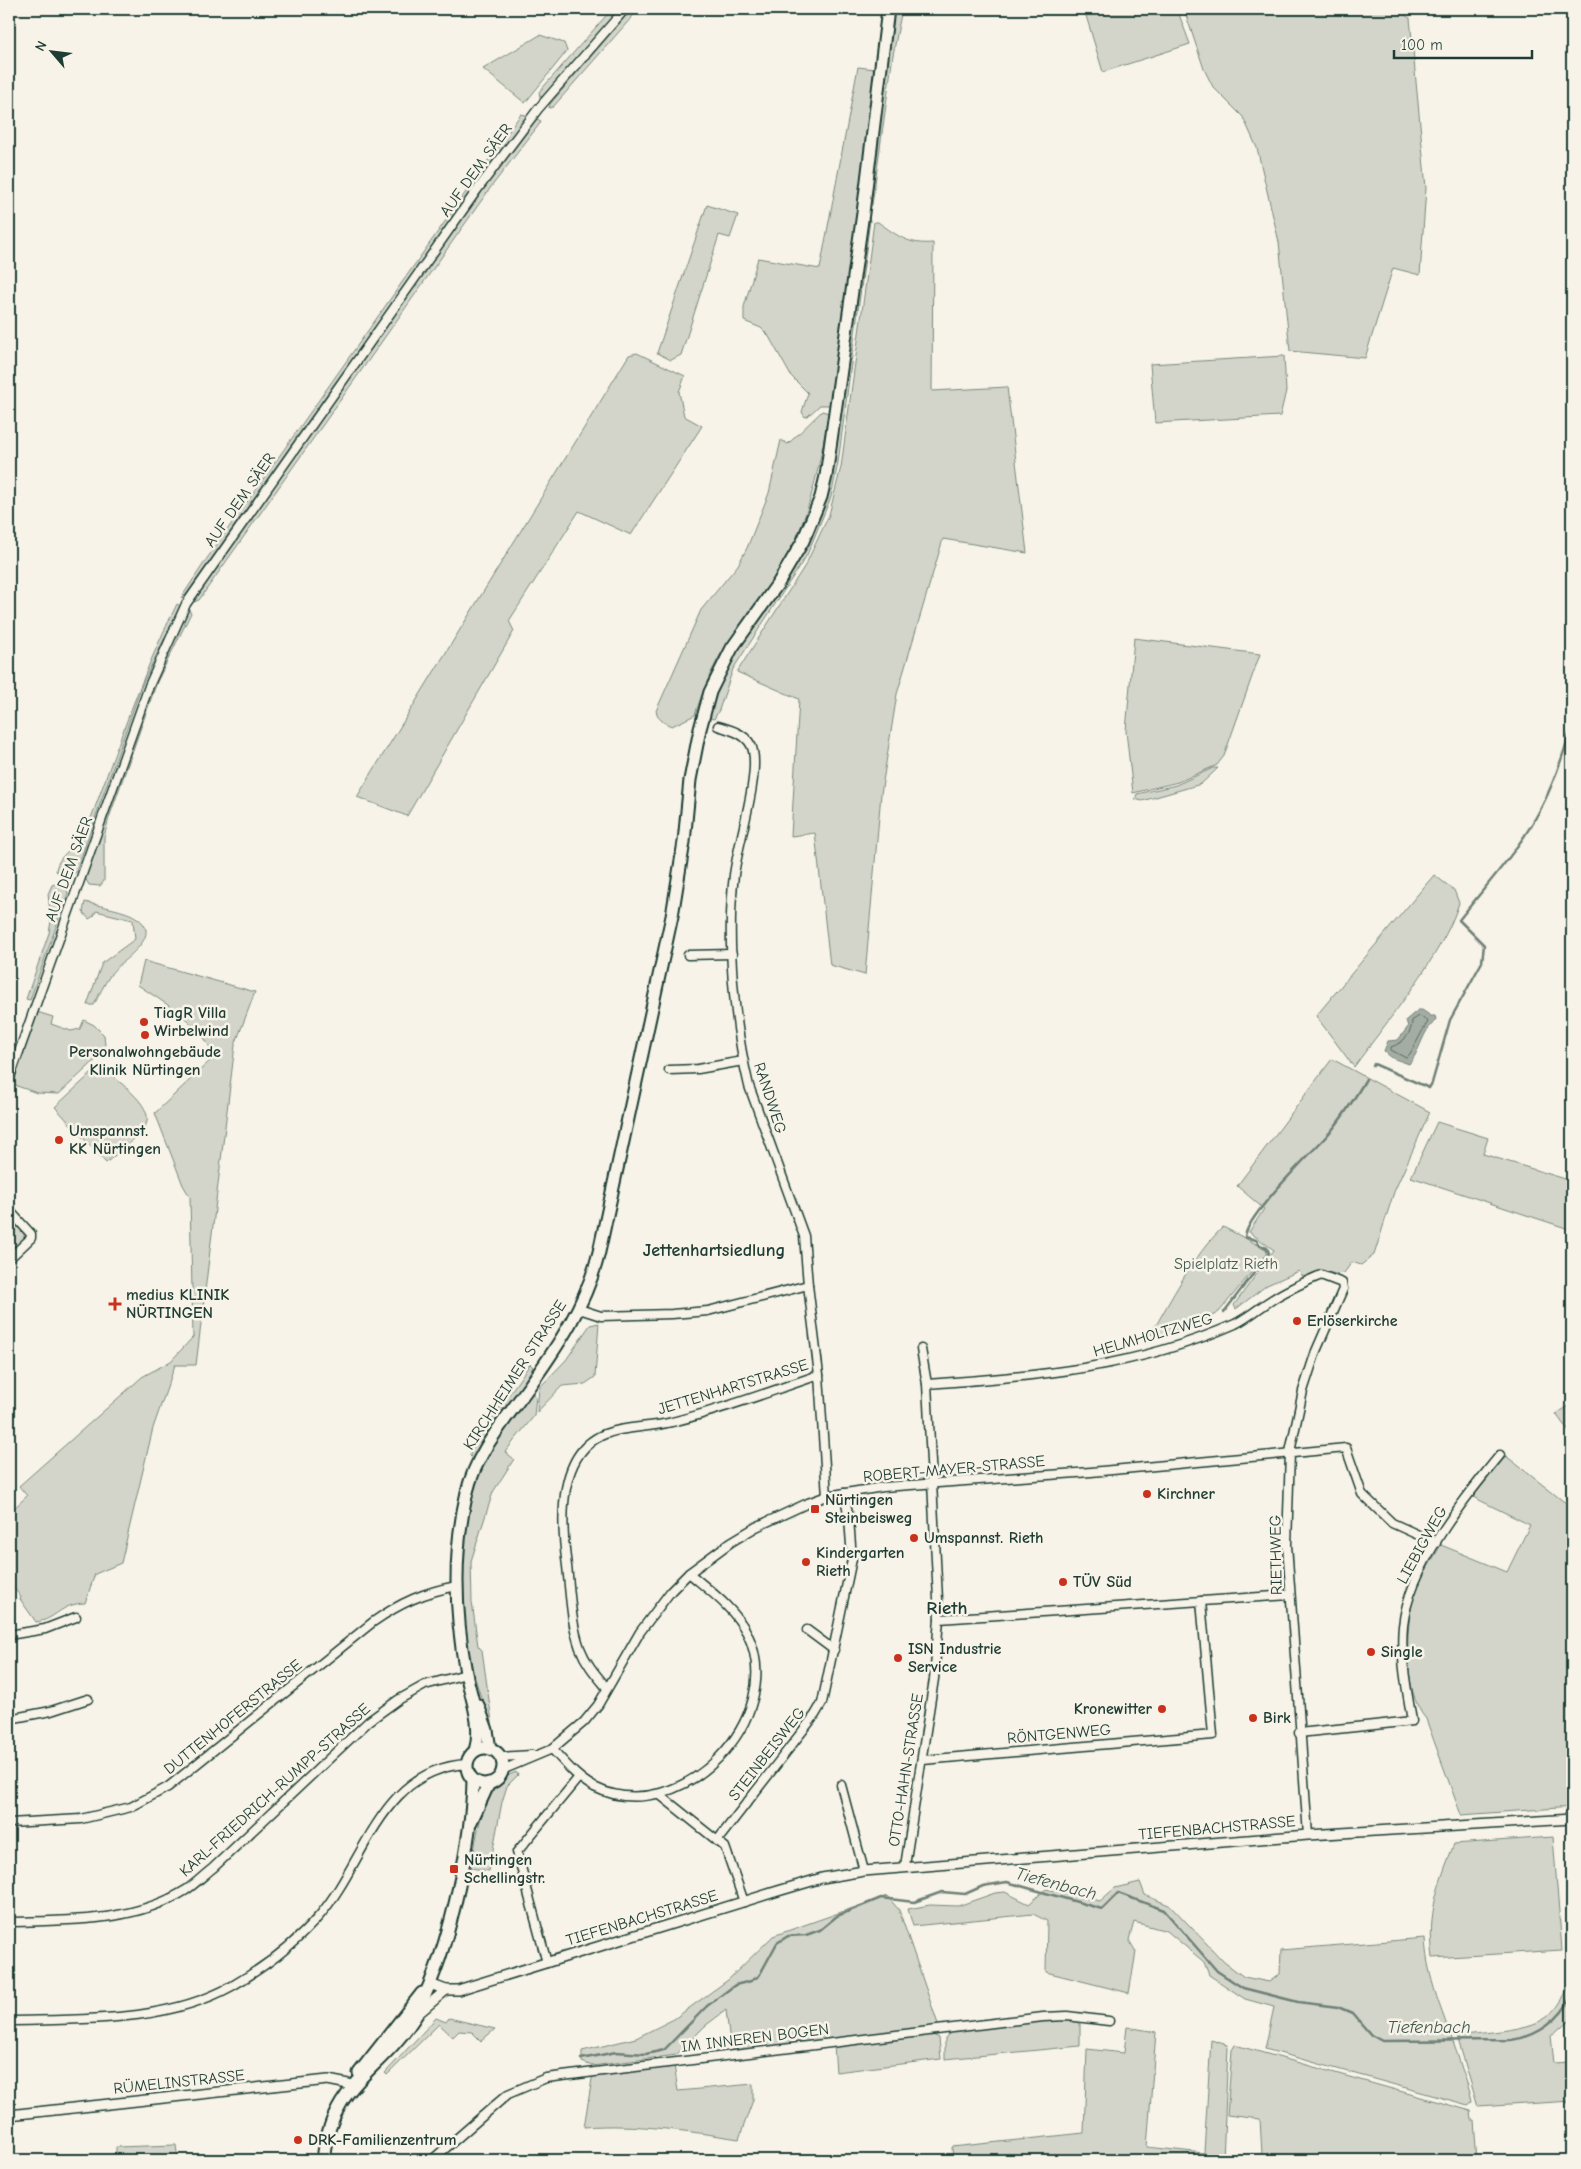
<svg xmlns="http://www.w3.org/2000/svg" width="1581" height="2169" font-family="'Comic Neue',sans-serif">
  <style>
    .green { fill: #d3d5ca; stroke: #79897f }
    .water { fill: #a4ada3; stroke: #6f8077 }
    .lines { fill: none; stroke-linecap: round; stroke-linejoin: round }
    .shore { stroke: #546a60; stroke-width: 1 }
    .stream { stroke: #6f8077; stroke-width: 2.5 }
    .minor-casing { stroke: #1f3d34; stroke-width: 11 }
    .tertiary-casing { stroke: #1f3d34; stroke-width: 12 }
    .primary-casing { stroke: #1f3d34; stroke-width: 15 }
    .minor { stroke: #f7f3e8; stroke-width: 8 }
    .tertiary { stroke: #f7f3e8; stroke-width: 9 }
    .primary { stroke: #f7f3e8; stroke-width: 11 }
    .poi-dot { fill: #c8321e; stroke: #f7f3e8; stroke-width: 2 }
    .labels { text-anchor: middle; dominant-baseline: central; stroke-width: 5; stroke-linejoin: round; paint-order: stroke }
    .street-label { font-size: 16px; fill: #1f3d34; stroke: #f7f3e8 }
    .poi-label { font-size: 16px; font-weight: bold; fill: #1f3d34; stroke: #f7f3e8; text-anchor: start }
    .park-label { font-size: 16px; fill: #435b52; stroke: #f7f3e8 }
    .neighbourhood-label { font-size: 18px; font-weight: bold; fill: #1f3d34; stroke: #f7f3e8 }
    .water-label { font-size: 18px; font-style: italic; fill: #405950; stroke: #f7f3e8 }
    .quarter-label { font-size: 19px; font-weight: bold; fill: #1f3d34; stroke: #f7f3e8 }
  </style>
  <rect width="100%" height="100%" fill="#f7f3e8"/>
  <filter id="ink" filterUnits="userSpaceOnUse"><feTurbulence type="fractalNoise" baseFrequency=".02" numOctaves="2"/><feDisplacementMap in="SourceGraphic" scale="10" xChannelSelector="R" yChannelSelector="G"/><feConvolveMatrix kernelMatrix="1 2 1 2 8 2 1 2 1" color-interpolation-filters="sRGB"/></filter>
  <g filter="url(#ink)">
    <!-- green -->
    <g class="green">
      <path d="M612 9H619L544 96 540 97 539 92Z"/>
      <path d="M632 9H639L553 107 549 108 550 104Z"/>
      <path d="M893 9H902L893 55 872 205 868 207Z"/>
      <path d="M1084 9H1177L1190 44 1103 72Z"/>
      <path d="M1184 9H1394L1410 18 1426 188 1420 275 1393 268 1365 358 1290 351 1279 242 1257 148 1243 117 1213 87 1204 69Z"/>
      <path d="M540 35 564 43 567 51 525 103 483 69Z"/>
      <path d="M858 67 875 69 832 402 829 405H820L808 416 805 417 802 412 808 393 791 376 768 335 761 328 744 321V307L758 258 820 269Z"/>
      <path d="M521 114 526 115V118L324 398 185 596 181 598 208 557Z"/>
      <path d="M537 119 541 121 538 126 491 187 199 600 194 602 195 598C307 437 417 275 537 119Z"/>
      <path d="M707 205 738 215 730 238 719 235 681 355 671 360 657 353Z"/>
      <path d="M868 217 870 220 838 463 831 497 807 555 733 669 719 710 714 719 710 718 707 727 704 726C722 662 763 618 797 563 809 543 817 522 824 500Z"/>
      <path d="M874 222H878C898 236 908 245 933 243L932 391 1007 387 1027 553 943 539 897 694 881 794 865 975 830 965 815 833 791 836 799 699 737 672 806 564 829 515 841 467Z"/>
      <path d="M637 353 685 376 679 392 684 416 702 426 631 535 579 511 509 621 514 631 407 816 357 797 629 355Z"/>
      <path d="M1284 356 1286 391 1280 416 1155 423 1150 364Z"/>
      <path d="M822 411 829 413C819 466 810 518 783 565 766 596 740 622 722 652 710 672 702 693 695 715L672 726C663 723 659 720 656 711L701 610 738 565 747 548 769 493 781 440 788 444Z"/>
      <path d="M177 604 180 606 142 685 76 872 66 878 56 871C57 856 76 846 85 834 115 756 139 679 177 604Z"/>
      <path d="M188 609 191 613 157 682 109 818 104 837V881L100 886 89 885 84 876 154 679Z"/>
      <path d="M1134 638 1260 654 1224 756 1217 765 1178 782 1133 793 1126 731Z"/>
      <path d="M1213 768H1218L1201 784 1142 801 1135 799 1137 794 1176 785Z"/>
      <path d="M1434 875 1454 890 1459 903C1443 955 1387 1021 1354 1067L1316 1016Z"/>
      <path d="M55 884 66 888 68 893 30 1000 26 999 49 933 51 921 48 894 52 885Z"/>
      <path d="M85 902C98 906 127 910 137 918 165 937 120 960 111 974 104 984 99 995 94 1005H87L102 963 135 939 133 920 96 911 94 916 89 919 83 912Z"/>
      <path d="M144 961 255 992 235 1045 196 1365H175L153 1428 121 1563 95 1574 85 1603C59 1604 56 1620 36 1622L20 1599 21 1597 9 1582V1513L27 1496 19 1486 142 1377 171 1361 193 1337 190 1197 183 1185 155 1113 213 1058C209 1028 161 1001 138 985Z"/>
      <path d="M37 1012 53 1017 51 1024 71 1031 80 1029 84 1020 94 1025 104 1035 105 1045 102 1054 59 1094 37 1093 17 1086 14 1081Z"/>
      <path d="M1332 1059 1430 1112 1394 1192 1374 1255 1361 1265 1352 1262 1344 1273 1335 1274 1321 1270 1303 1277 1299 1271 1267 1285 1236 1309 1234 1305 1274 1250 1249 1232 1264 1209 1237 1186Z"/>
      <path d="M94 1071H106C119 1082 159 1109 144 1128 134 1141 118 1152 106 1163L55 1107Z"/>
      <path d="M1437 1122 1488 1138 1483 1154 1572 1181V1230L1411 1177Z"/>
      <path d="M9 1217 24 1234V1240L11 1251H9Z"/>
      <path d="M1223 1227 1266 1249 1267 1253 1219 1312 1203 1321 1158 1337 1151 1334C1172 1298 1192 1257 1223 1227Z"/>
      <path d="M599 1323 595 1377 585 1384 562 1386 537 1412 539 1388 566 1360 590 1325Z"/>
      <path d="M530 1364 533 1367C515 1399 490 1426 473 1459L470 1456 471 1449Z"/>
      <path d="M531 1392 536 1397 534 1416 505 1452 514 1459 493 1492 471 1561 472 1602 478 1646 482 1650 495 1743C489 1737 490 1723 487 1714 482 1700 477 1686 473 1671 458 1610 457 1526 479 1467 490 1440 513 1416 531 1392Z"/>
      <path d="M1572 1404V1436L1556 1414Z"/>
      <path d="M1506 1456 1572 1508V1627L1568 1636 1572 1638V1807L1461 1815 1426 1719C1402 1692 1404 1617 1418 1585 1425 1572 1433 1558 1441 1545L1507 1572 1530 1525 1473 1497Z"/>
      <path d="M516 1772 518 1775 507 1786 502 1802 489 1871 471 1868C477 1836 481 1784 516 1772Z"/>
      <path d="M1553 1837 1562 1950 1433 1958C1427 1914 1438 1885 1454 1844Z"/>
      <path d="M1140 1882 1145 1895 1171 1906 1224 1962 1244 1977 1269 1982 1280 1974 1281 1950 1425 1938C1427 1985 1449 2025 1462 2069 1466 2080 1470 2091 1472 2102L1468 2105 1265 2049 1274 2007 1245 1999 1209 1975 1204 1962 1167 1931 1134 1922 1129 1940 1136 1952 1129 1993 1046 1972 1047 1921 1033 1914 913 1926 908 1909 930 1905 958 1906 995 1893 1005 1892 1029 1904 1046 1889 1100 1901 1115 1888Z"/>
      <path d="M887 1896 899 1910 939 2027 731 2051 726 2010 705 2026 676 2055 592 2066 582 2062V2051L636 2038 674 2019 728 1980 773 1936Z"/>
      <path d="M1572 1979V2017L1551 2036 1554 2062 1572 2061V2101L1478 2107 1457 2036C1481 2032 1527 2032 1547 2017 1559 2009 1566 1992 1572 1979Z"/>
      <path d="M436 2018 446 2022 449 2018 495 2029 481 2041 472 2032 459 2031 453 2037 439 2024 387 2075 385 2073Z"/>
      <path d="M1055 2019 1080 2020V2046L945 2059V2038L952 2031Z"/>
      <path d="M1127 2027 1156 2032 1147 2147 1204 2153 1211 2040 1227 2045 1228 2048 1223 2160H953L952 2147 1084 2133 1087 2049 1124 2053Z"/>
      <path d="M931 2034 939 2038 941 2059 836 2072 834 2045Z"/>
      <path d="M1235 2045 1471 2111 1472 2120H1474L1477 2160H1230L1229 2155 1262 2154 1260 2119 1227 2115 1232 2050Z"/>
      <path d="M674 2065 678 2091 753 2084V2100L739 2139C687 2131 636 2123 584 2127L593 2073Z"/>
      <path d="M176 2145 178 2160H81L116 2154V2147Z"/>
    </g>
    <!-- water -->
    <path class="water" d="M1418 1010H1422L1431 1016H1435L1436 1019C1433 1024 1428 1028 1426 1032 1420 1043 1417 1055 1409 1064L1392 1058 1384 1051 1388 1041 1398 1040 1408 1027 1406 1020Z"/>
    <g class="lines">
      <!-- shore -->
      <path class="shore" d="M1420 1016 1428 1022C1421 1031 1412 1054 1406 1058L1391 1050V1047C1403 1043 1412 1034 1412 1021Z"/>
      <!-- stream -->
      <g class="stream">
        <path d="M1373 1066 1374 1064 1429 1088 1432 1083 1450 1020 1482 962 1484 945 1459 920C1487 884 1520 849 1541 808 1555 781 1564 753 1572 725"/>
        <path d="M1224 1312 1269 1253 1267 1248 1260 1245 1256 1240 1245 1237C1247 1214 1314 1151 1332 1130 1345 1114 1356 1096 1366 1079"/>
        <path d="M581 2059 616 2052 646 2054 664 2050 707 2006 735 1985 751 1981 759 1976 777 1943 788 1936 806 1935 820 1930 837 1916 881 1898 914 1902 942 1892 965 1894 983 1886 1007 1882 1102 1909 1118 1893 1164 1910 1217 1971 1243 1988 1298 2002 1338 2007 1352 2013 1371 2035 1382 2041 1511 2040C1537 2037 1561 2020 1572 1995"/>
      </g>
      <!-- minor casing -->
      <g class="minor-casing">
        <g id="minor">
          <path d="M718 726C732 730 750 735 753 751 759 779 738 843 734 875 726 938 734 1024 749 1086L804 1236 808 1285 819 1375 827 1496"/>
          <path d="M688 955 732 954"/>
          <path d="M669 1070 698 1069 743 1061"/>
          <path d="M9 1080 149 686 186 604 477 190 538 109 625 9"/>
          <path d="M9 1210 31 1234V1238L12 1256H9"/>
          <path d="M579 1309 601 1316 672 1314 708 1311 808 1285"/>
          <path d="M927 1384C1033 1377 1136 1368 1235 1324 1249 1317 1260 1307 1273 1299 1288 1289 1305 1282 1321 1275L1342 1283 1343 1289 1316 1351 1303 1391 1290 1452 1287 1545 1308 1835"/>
          <path d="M939 1619 1290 1595"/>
          <path d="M807 1630 834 1650"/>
          <path d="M9 1635 45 1629 76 1617"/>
          <path d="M607 1688C597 1676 586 1664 580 1648 571 1623 570 1592 567 1566 561 1524 556 1453 605 1434 626 1426 650 1428 672 1422 722 1410 771 1391 819 1375"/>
          <path d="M9 1719 51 1711 88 1699"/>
          <path d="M1299 1733 1412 1721C1407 1690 1400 1658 1403 1626 1409 1567 1463 1500 1500 1455"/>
          <path d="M552 1749C565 1763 577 1778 594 1787 680 1830 789 1718 747 1633 734 1608 710 1591 689 1573"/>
          <path d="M500 1757 532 1755"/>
          <path d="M923 1760 1213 1735 1201 1601"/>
          <path d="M502 1770 552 1749 584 1722 598 1705 640 1632 671 1591 689 1573 731 1542 756 1527 808 1503 827 1496 883 1487 1091 1472 1346 1448 1362 1494 1392 1523 1436 1543"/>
          <path d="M841 1785 864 1871"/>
          <path d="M660 1795 725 1847 744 1902"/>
          <path d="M9 1823 81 1819 131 1807 168 1787 373 1622C400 1603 424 1592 457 1586"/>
          <path d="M717 1841 815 1715 822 1703 852 1559 849 1518 844 1493"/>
          <path d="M905 1866 934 1679 939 1619 927 1384 921 1349"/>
          <path d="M9 1922C69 1920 133 1923 186 1890 195 1884 204 1875 213 1868L369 1721 398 1700 425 1685 466 1674"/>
          <path d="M547 1963 517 1852 579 1777"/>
          <path d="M9 2021C81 2019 166 2023 232 1986 265 1967 296 1943 320 1915 366 1861 381 1769 467 1764"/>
          <path d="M432 2160 508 2094 546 2078 1043 2017 1067 2016 1109 2021"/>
        </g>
      </g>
      <!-- tertiary casing -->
      <g class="tertiary-casing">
        <g id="tertiary">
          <path d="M430 1984 446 1990H458L778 1891 822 1878 864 1871 1308 1835 1572 1819"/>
          <path d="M419 2013 446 1990"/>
          <path d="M9 2115 328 2080 353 2085"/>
        </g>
      </g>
      <!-- primary casing -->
      <g class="primary-casing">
        <g id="primary">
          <path d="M478 1705 487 1730 490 1749"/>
          <circle cx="485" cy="1766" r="18"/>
          <path d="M475 1751C483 1725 471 1698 466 1673 455 1614 453 1551 467 1492 477 1451 504 1422 528 1388 558 1346 587 1303 599 1252L672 916 684 842 690 780 700 729 710 692 732 648 779 582 803 541 821 497 826 476 863 213 888 9"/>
          <path d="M471 1822 489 1783"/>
          <path d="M359 2073 422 1993"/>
          <path d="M323 2160C331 2083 378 2074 415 2017 420 2010 422 2001 426 1993 451 1937 472 1841 473 1780"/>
        </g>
      </g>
      <!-- minor -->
      <use href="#minor" class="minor"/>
      <!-- tertiary -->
      <use href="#tertiary" class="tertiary"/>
      <!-- primary -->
      <use href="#primary" class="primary"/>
    </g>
  </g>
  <!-- markers -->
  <g class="poi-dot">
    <circle cx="144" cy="1022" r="5"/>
    <circle cx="145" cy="1035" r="5"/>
    <circle cx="59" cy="1140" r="5"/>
    <path d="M112.5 1296.5h5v5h5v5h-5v5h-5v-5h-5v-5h5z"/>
    <circle cx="1297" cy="1321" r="5"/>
    <circle cx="1147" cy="1494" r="5"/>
    <rect x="810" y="1504" width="10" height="10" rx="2.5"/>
    <circle cx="914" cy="1538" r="5"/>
    <circle cx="806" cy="1562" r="5"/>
    <circle cx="1063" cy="1582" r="5"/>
    <circle cx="1371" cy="1652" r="5"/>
    <circle cx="898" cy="1658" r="5"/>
    <circle cx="1162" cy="1709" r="5"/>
    <circle cx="1253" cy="1718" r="5"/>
    <rect x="449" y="1864" width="10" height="10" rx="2.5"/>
    <circle cx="298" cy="2140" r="5"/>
  </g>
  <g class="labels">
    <!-- street labels -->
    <g class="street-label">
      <text transform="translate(476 170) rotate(-54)">AUF DEM SÄER</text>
      <text transform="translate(240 500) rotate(-55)">AUF DEM SÄER</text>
      <text transform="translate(69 869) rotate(-70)">AUF DEM SÄER</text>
      <text transform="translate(770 1098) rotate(72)">RANDWEG</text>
      <text transform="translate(1153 1335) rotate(-16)">HELMHOLTZWEG</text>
      <text transform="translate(515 1375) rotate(-57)">KIRCHHEIMER STRASSE</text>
      <text transform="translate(733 1387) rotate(-17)">JETTENHARTSTRASSE</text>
      <text transform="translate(954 1469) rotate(-5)">ROBERT-MAYER-STRASSE</text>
      <text transform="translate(1422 1545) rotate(-61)">LIEBIGWEG</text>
      <text transform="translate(1276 1555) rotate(-91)">RIETHWEG</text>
      <text transform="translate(233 1717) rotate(-39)">DUTTENHOFERSTRASSE</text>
      <text transform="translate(1059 1734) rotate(-5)">RÖNTGENWEG</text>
      <text transform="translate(767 1754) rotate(-52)">STEINBEISWEG</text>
      <text transform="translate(906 1770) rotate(-81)">OTTO-HAHN-STRASSE</text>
      <text transform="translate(275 1790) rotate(-42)">KARL-FRIEDRICH-RUMPP-STRASSE</text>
      <text transform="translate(1217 1828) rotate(-5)">TIEFENBACHSTRASSE</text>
      <text transform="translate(642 1918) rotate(-17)">TIEFENBACHSTRASSE</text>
      <text transform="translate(755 2038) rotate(-7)">IM INNEREN BOGEN</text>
      <text transform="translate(179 2082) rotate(-6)">RÜMELINSTRASSE</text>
    </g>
    <!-- poi labels -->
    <g class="poi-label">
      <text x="154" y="1013">TiagR Villa<tspan x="154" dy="18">Wirbelwind</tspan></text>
      <text x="145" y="1052" text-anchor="middle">Personalwohngebäude<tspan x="145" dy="18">Klinik Nürtingen</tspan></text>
      <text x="69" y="1131">Umspannst.<tspan x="69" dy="18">KK Nürtingen</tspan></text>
      <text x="126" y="1295">medius KLINIK<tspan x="126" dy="18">NÜRTINGEN</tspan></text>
      <text x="1307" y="1321">Erlöserkirche</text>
      <text x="1157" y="1494">Kirchner</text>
      <text x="825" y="1500">Nürtingen<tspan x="825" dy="18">Steinbeisweg</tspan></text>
      <text x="924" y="1538">Umspannst. Rieth</text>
      <text x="816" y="1553">Kindergarten<tspan x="816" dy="18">Rieth</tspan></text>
      <text x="1073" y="1582">TÜV Süd</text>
      <text x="908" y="1649">ISN Industrie<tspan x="908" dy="18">Service</tspan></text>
      <text x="1381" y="1652">Single</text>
      <text x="1152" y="1709" text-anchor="end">Kronewitter</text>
      <text x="1263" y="1718">Birk</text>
      <text x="464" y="1860">Nürtingen<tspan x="464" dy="18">Schellingstr.</tspan></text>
      <text x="308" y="2140">DRK-Familienzentrum</text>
    </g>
    <!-- park labels -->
    <g class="park-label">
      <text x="1226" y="1264">Spielplatz Rieth</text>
    </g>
    <!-- neighbourhood labels -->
    <g class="neighbourhood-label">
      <text x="714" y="1250">Jettenhartsiedlung</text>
    </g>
    <!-- water labels -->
    <g class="water-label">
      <text transform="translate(1056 1884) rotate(15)">Tiefenbach</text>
      <text x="1429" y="2027">Tiefenbach</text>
    </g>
    <!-- quarter labels -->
    <g class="quarter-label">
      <text x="947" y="1608">Rieth</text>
    </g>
  </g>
  <!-- margin -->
  <rect width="1581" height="2169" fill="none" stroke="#f7f3e8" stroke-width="30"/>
  <rect x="15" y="15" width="1551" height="2139" fill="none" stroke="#1f3d34" stroke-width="2" filter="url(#ink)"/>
  <!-- north arrow -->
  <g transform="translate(52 52) rotate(298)" stroke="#f7f3e8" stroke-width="4" paint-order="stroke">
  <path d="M0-4L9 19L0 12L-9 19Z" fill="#1f3d34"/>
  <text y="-8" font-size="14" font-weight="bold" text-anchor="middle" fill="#1f3d34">N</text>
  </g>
  <!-- scale -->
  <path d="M1394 50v8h138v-8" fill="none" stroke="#1f3d34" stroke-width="2.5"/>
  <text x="1401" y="50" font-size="15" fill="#1f3d34" stroke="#f7f3e8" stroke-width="4" paint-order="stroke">100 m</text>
</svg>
